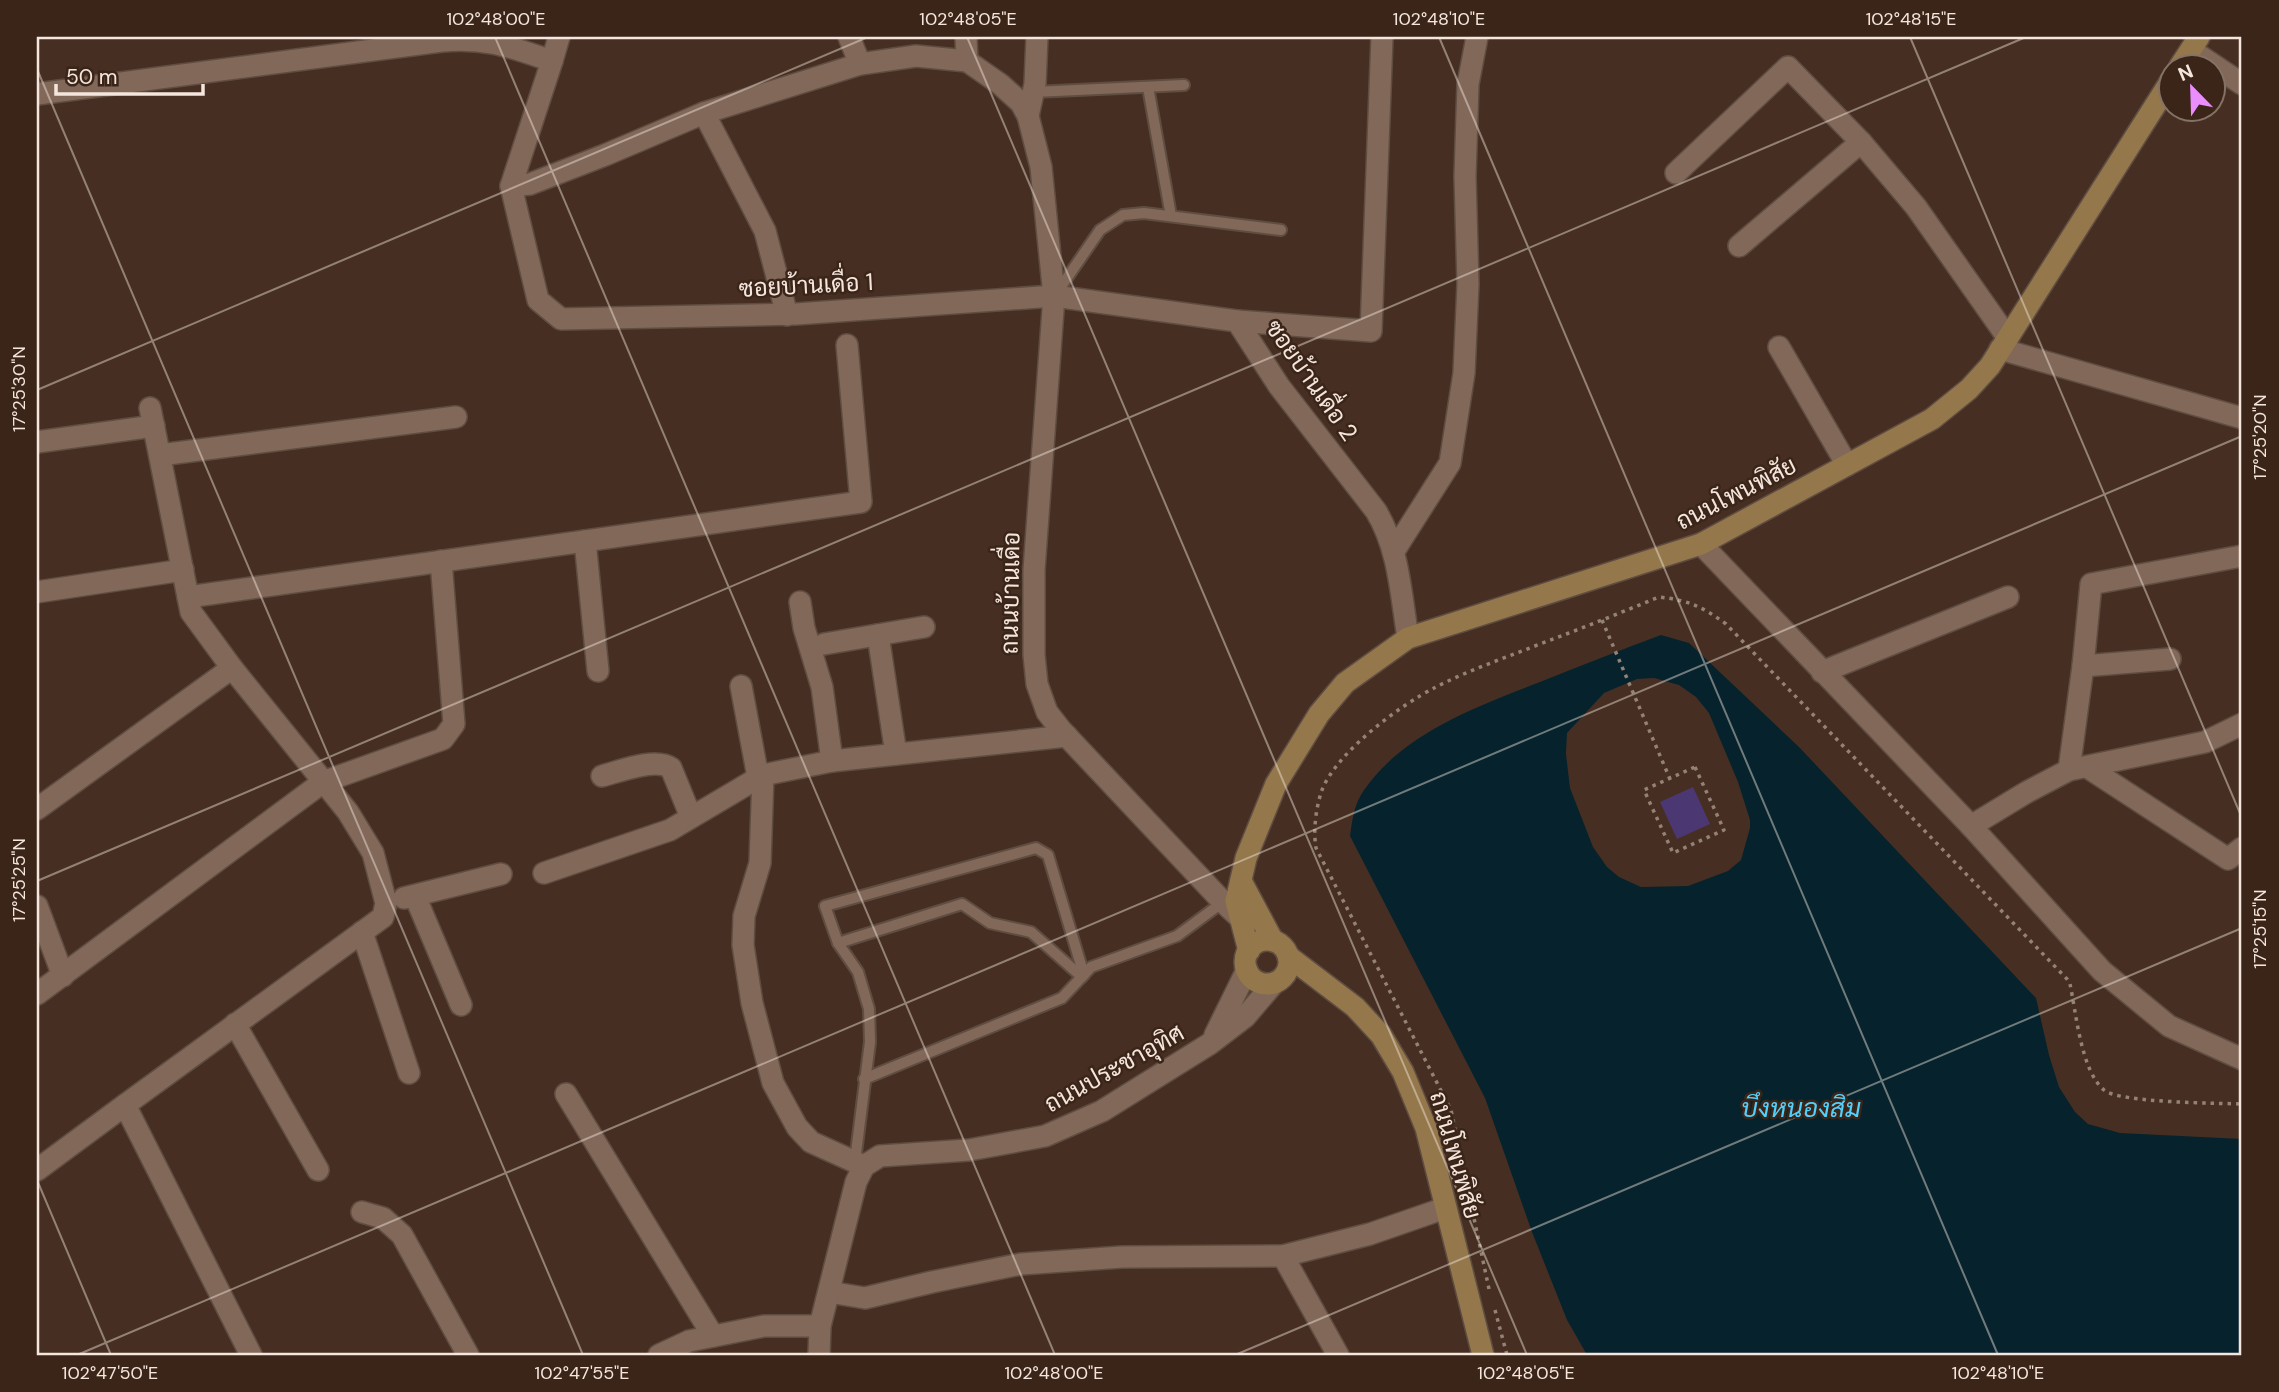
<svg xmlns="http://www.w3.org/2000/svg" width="2279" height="1392" font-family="'DM Sans',Sarabun,sans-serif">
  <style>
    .water { fill: #06232d; fill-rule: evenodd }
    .building { fill: #4b3873 }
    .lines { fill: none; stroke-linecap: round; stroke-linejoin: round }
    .lane-casing { stroke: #604d42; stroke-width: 14 }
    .street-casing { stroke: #604d42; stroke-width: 24 }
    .secondary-casing { stroke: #604d42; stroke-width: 24 }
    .path { stroke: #958277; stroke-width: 3.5; stroke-dasharray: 3.5 5; stroke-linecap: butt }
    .lane { stroke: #826859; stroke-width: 10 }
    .street { stroke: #826859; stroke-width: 21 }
    .secondary { stroke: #94784b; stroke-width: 21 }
    .ticks { fill: none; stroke: #f5e6dd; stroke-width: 2; stroke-opacity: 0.45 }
    .labels { text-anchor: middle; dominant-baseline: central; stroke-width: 5; stroke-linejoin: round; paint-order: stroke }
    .street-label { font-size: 24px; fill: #f5e6dd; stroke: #3b2519 }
    .water-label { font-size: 26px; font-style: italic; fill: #51d0fd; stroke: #3b2519 }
    .neatline { fill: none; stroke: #f5e6dd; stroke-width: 2.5 }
    .ticks-label { font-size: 18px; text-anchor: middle; fill: #f5e6dd }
  </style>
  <rect width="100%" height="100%" fill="#462f22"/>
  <!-- water -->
  <path class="water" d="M1661 635 1689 643 1799 747 2036 998 2049 1055 2059 1087 2075 1112 2088 1124 2120 1133 2242 1139V1355H1587L1567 1320 1532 1232 1485 1098 1350 836C1352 821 1354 804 1364 790 1405 732 1476 707 1540 682 1580 666 1620 650 1661 635ZM1654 678 1679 685 1696 697 1709 713 1738 782 1750 820V828L1741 860 1728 871 1688 886 1641 887 1619 877 1607 867 1593 847 1570 788 1566 754 1567 733 1604 693 1637 679Z"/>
  <!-- building -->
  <path class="building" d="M1693 787 1710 824 1677 839 1660 802Z"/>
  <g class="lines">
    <!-- lane casing -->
    <g class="lane-casing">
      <g id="lane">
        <path d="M1148 87 1171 216"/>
        <path d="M1034 92 1184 85"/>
        <path d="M1056 294 1100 230 1123 215 1144 213 1281 230"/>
        <path d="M838 943 962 904 990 923 1031 932 1082 977"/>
        <path d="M864 1079 1062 998 1091 967 1177 936 1223 902"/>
        <path d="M855 1161 870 1042 869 1009 858 972 838 943 825 906 1036 848 1048 855 1084 975"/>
      </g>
    </g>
    <!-- street casing -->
    <g class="street-casing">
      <g id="street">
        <path d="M849 37 860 64"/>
        <path d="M966 37 967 61"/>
        <path d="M2191 50 2242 84"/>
        <path d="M552 61 559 37"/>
        <path d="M37 94 442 41C487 37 510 47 552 61L511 186 538 300 561 319 796 314 1054 296 1237 321 1279 386 1376 511C1399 549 1401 595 1408 638"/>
        <path d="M704 113 765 231 787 315"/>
        <path d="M1028 116 1035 84 1037 37"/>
        <path d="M1676 173 1788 67 1861 142 1916 207 2008 338"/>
        <path d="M511 186 530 184 605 155 704 113 860 64 916 56 967 61 1000 84 1021 103 1028 116 1041 167 1054 296 1034 570V655L1037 684 1047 712 1061 730 1223 902 1238 916 1250 920"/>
        <path d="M1739 246 1861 142"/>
        <path d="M1237 321 1371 331 1382 37"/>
        <path d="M1779 347 1847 465"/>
        <path d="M2000 349 2242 418"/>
        <path d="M150 408 191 612 232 668 348 812 373 853 386 903 383 917 125 1105 251 1355"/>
        <path d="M37 442 154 426"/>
        <path d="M160 455 456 417"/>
        <path d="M585 541 598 671"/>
        <path d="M1701 544 1971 826 2102 971 2169 1026 2242 1059"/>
        <path d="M1394 551 1450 463 1464 373 1468 284 1465 176 1468 84 1477 37"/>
        <path d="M37 592 183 570"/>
        <path d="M188 597 861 502 847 345"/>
        <path d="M800 602 804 628 822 687 832 761"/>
        <path d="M878 635 896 754"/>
        <path d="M824 644 924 627"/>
        <path d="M2083 666 2170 659"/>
        <path d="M1822 672 2008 597"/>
        <path d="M741 686 758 777"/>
        <path d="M2087 767 2228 859 2242 848"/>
        <path d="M2069 770 2083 666 2091 584 2242 556"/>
        <path d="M763 775 760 863 744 916 743 945 752 1003 773 1083 797 1127 811 1142 864 1166"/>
        <path d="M602 776C620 771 656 757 671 768L691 817"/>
        <path d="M37 809 232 668"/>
        <path d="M1971 826 2027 792 2069 770 2205 742 2242 724"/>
        <path d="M544 873 670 830 763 775 832 761 1067 736"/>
        <path d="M415 896 461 1005"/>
        <path d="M404 898 501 874"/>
        <path d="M37 906 63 976"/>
        <path d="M362 932 409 1073"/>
        <path d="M37 994 323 782 443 739 454 724 441 561"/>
        <path d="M235 1024 318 1170"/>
        <path d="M1215 1035 1247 970"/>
        <path d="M566 1094 713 1336"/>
        <path d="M37 1170 125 1105"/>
        <path d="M362 1212 383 1218 402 1235 468 1355"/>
        <path d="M1283 1256 1338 1355"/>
        <path d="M829 1292 865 1298 932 1282 1021 1264 1122 1257 1283 1256 1370 1234 1445 1208"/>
        <path d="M659 1355 689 1341 764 1326H820"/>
        <path d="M819 1355 820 1326 856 1182 864 1166 880 1156 969 1150 1045 1136 1102 1111 1211 1043 1245 1017 1274 983"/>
      </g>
    </g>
    <!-- secondary casing -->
    <g class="secondary-casing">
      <g id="secondary">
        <path d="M2180 66 2199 37"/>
        <path d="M1241 881 1273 941"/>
        <circle cx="1267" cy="962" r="22"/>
        <path d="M1249 951 1236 901 1246 858 1276 784 1319 714 1345 683 1408 638 1701 544 1932 419 1969 389 1990 366 2170 82"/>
        <path d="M1288 956 1355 1007 1381 1035 1403 1072 1426 1128 1483 1355"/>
      </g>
    </g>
    <!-- path -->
    <g class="path">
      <path d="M1602 620 1670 779"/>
      <path d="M1695 767 1724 830 1673 853 1644 790Z"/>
      <path d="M1489 1289 1451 1110 1316 848C1313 830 1316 807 1322 790 1337 752 1400 705 1436 687 1469 670 1505 658 1540 644 1580 629 1620 613 1659 597 1688 600 1703 607 1726 624L2067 979 2070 984C2076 1012 2081 1071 2104 1090 2119 1103 2218 1103 2242 1104"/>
      <path d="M1495 1310 1507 1355"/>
    </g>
    <!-- lane -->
    <use href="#lane" class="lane"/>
    <!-- street -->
    <use href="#street" class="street"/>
    <!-- secondary -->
    <use href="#secondary" class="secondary"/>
  </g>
  <!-- ticks -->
  <path class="ticks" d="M495 37 1055 1355M967 37 1527 1355M1439 37 1998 1355M1910 37 2242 818M37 69 583 1355M37 390 868 37M37 881 2026 37M37 1180 111 1355M77 1355 2242 436M1235 1355 2242 928"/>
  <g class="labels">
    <!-- street labels -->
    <g class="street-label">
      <text transform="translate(806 285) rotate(-3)">ซอยบ้านเดื่อ 1</text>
      <text transform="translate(1312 380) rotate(55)">ซอยบ้านเดื่อ 2</text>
      <text transform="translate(1736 493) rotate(-27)">ถนนโพนพิสัย</text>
      <text transform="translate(1010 593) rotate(-89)">ถนนบ้านเดื่อ</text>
      <text transform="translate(1114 1068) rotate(-29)">ถนนประชาอุทิศ</text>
      <text transform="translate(1456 1155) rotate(74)">ถนนโพนพิสัย</text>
    </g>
    <!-- water labels -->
    <g class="water-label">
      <text x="1801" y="1108">บึงหนองสิม</text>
    </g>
  </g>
  <!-- border -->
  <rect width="2279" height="1392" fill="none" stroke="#3b2519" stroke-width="77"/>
  <!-- north arrow -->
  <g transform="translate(2192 88) rotate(337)"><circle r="33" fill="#3b2519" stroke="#857267" stroke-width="2"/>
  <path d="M0-5L12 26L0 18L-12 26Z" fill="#ea8dfd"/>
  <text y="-10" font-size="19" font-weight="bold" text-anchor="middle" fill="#f5e6dd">N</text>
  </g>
  <!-- scale -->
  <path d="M56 84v10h147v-10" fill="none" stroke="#f5e6dd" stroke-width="3.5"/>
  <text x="66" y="84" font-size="21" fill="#f5e6dd" stroke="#3b2519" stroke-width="5" paint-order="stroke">50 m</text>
  <rect x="38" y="38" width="2202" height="1316" class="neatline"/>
  <g class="ticks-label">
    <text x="496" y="25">102°48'00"E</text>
    <text x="968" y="25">102°48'05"E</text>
    <text x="1439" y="25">102°48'10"E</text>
    <text x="1911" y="25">102°48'15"E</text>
    <text transform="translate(19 389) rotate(-90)" y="6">17°25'30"N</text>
    <text transform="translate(2260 437) rotate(-90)" y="6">17°25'20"N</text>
    <text transform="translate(19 880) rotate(-90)" y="6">17°25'25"N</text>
    <text transform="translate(2260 929) rotate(-90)" y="6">17°25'15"N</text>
    <text x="110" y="1379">102°47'50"E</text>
    <text x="582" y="1379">102°47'55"E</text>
    <text x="1054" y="1379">102°48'00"E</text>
    <text x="1526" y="1379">102°48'05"E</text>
    <text x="1998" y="1379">102°48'10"E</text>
  </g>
</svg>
